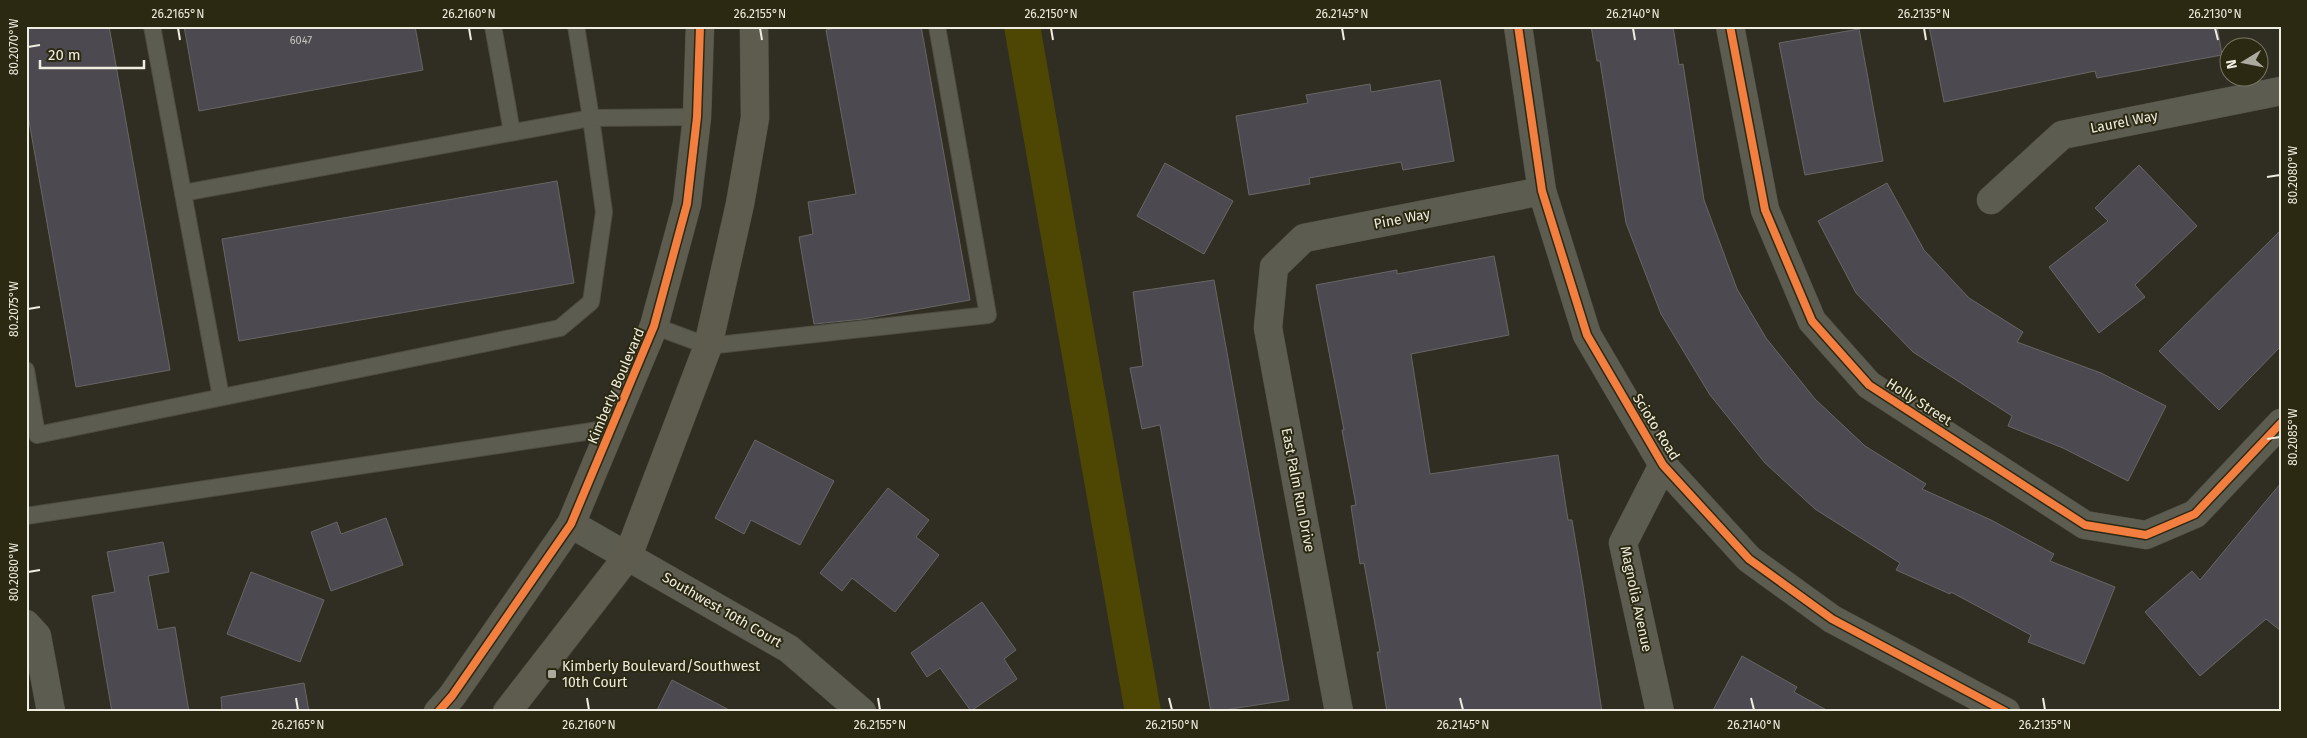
<svg xmlns="http://www.w3.org/2000/svg" width="2307" height="738" font-family="'Fira Sans',sans-serif">
  <style>
    .lines { fill: none; stroke-linecap: round; stroke-linejoin: round }
    .canal { stroke: #4e4603; stroke-width: 36 }
    .building { fill: #4d4950; stroke: #686665 }
    .lane-casing { stroke: #4e4c41; stroke-width: 18 }
    .street-casing { stroke: #4e4c41; stroke-width: 29 }
    .secondary-casing { stroke: #4e4c41; stroke-width: 29 }
    .lane { stroke: #5d5c50; stroke-width: 16 }
    .street { stroke: #5d5c50; stroke-width: 28 }
    .secondary { stroke: #5d5c4e; stroke-width: 28 }
    .cycleway-casing { stroke: #2c2913; stroke-width: 11 }
    .cycleway { stroke: #f27e40; stroke-width: 8 }
    .ticks { fill: none; stroke: #efeddf; stroke-width: 2 }
    .poi-dot { fill: #acaa9d; stroke: #2c2913; stroke-width: 2 }
    .labels { text-anchor: middle; dominant-baseline: central; stroke-width: 4; stroke-linejoin: round; paint-order: stroke }
    .number-label { font-size: 11px; fill: #c6c4bb }
    .street-label { font-size: 14px; fill: #efeddf; stroke: #2c2913 }
    .poi-label { font-size: 14px; fill: #efeddf; stroke: #2c2913; text-anchor: start }
    .neatline { fill: none; stroke: #efeddf; stroke-width: 2 }
    .ticks-label { font-size: 12px; text-anchor: middle; fill: #efeddf }
  </style>
  <rect width="100%" height="100%" fill="#302e22"/>
  <g class="lines">
    <!-- canal -->
    <path class="canal" d="M1022 26 1143 712"/>
  </g>
  <!-- building -->
  <g class="building">
    <path d="M26 26H109L170 370 76 387 26 104Z"/>
    <path d="M184 26H415L423 70 199 111Z"/>
    <path d="M846 26H921L970 300 863 319 814 324 799 237 813 234 808 202 856 194 826 30Z"/>
    <path d="M1591 26H1673L1679 65 1683 64 1704 200 1737 289 1766 338 1815 399 1865 446 1926 484 1922 489 1991 520 2054 554 2050 561 2115 587 2084 664 2028 642 2031 635 1951 592 1950 594 1896 570 1900 563 1815 509 1765 463 1710 395 1661 314 1626 223 1600 61H1597Z"/>
    <path d="M1929 26H2217L2222 55 2097 78 2095 71 1944 102Z"/>
    <path d="M1859 29 1883 161 1805 175 1779 43Z"/>
    <path d="M1440 80 1454 161 1403 170 1401 162 1309 178 1310 184 1249 195 1236 116 1308 103 1306 95 1370 84 1371 92Z"/>
    <path d="M1165 163 1233 201 1204 254 1137 216Z"/>
    <path d="M2139 165 2197 226 2135 285 2145 297 2099 333 2049 267 2108 221 2095 208Z"/>
    <path d="M557 181 574 283 239 341 222 239Z"/>
    <path d="M1887 183 1924 250 1969 298 2023 332 2017 342 2101 373 2166 406 2128 481 2063 448 2008 426 2012 416 1913 352 1856 293 1818 221Z"/>
    <path d="M2281 230V346L2219 410 2159 351Z"/>
    <path d="M1494 256 1509 335 1411 354 1430 474 1558 455 1568 520H1572L1583 586 1602 712H1387L1377 652H1380L1364 563 1360 564 1351 506 1356 505 1342 430H1344L1316 285 1397 270V274Z"/>
    <path d="M1214 280 1289 700 1211 712 1160 425 1142 429 1130 368 1143 366 1133 292Z"/>
    <path d="M755 440 834 481 800 545 751 520 744 534 715 518Z"/>
    <path d="M2281 483V631L2266 619 2200 676 2145 612 2192 571 2200 580Z"/>
    <path d="M888 488 929 520 916 537 939 555 895 612 852 578 842 591 820 573Z"/>
    <path d="M386 518 403 565 331 591 311 532 337 522 341 534Z"/>
    <path d="M163 542 169 572 148 576 158 630 175 627 189 712H112L92 596 115 592 107 552Z"/>
    <path d="M251 572 324 600 300 662 227 634Z"/>
    <path d="M982 602 1016 650 1004 659 1017 679 971 711 940 668 927 677 911 653Z"/>
    <path d="M1742 656 1797 687 1794 692 1830 712H1712Z"/>
    <path d="M672 680 733 712H656Z"/>
    <path d="M304 683 309 712H222L221 697Z"/>
  </g>
  <g class="lines">
    <!-- lane casing -->
    <g class="lane-casing">
      <g id="lane">
        <path d="M152 26 183 193 591 118 576 26"/>
        <path d="M493 26 512 132"/>
        <path d="M183 193 221 397"/>
        <path d="M654 326 708 346 988 315 937 26"/>
        <path d="M26 370 37 435 560 328 591 302 604 212 591 118 697 117"/>
        <path d="M26 516 612 428"/>
      </g>
    </g>
    <!-- street casing -->
    <g class="street-casing">
      <g id="street">
        <path d="M1518 26 1542 191 1587 335 1663 465 1749 559 1832 619 2006 712"/>
        <path d="M1730 26 1765 210 1812 321 1869 385 2085 525 2146 535 2195 514 2281 423"/>
        <path d="M1991 200 2062 135 2281 91"/>
        <path d="M571 524 789 649 862 712"/>
        <path d="M26 624 37 636 51 712"/>
        <path d="M1339 712 1268 328 1274 267 1304 238 1542 191"/>
        <path d="M1660 712 1623 543 1663 465"/>
      </g>
    </g>
    <!-- secondary casing -->
    <g class="secondary-casing">
      <g id="secondary">
        <path d="M438 712 452 696 571 524 654 326 687 204 697 117 700 26"/>
        <path d="M507 712 628 556 708 346 740 204 755 118 754 26"/>
      </g>
    </g>
    <!-- lane -->
    <use href="#lane" class="lane"/>
    <!-- street -->
    <use href="#street" class="street"/>
    <!-- secondary -->
    <use href="#secondary" class="secondary"/>
    <!-- cycleway casing -->
    <g class="cycleway-casing">
      <g id="cycleway">
        <path d="M1518 26 1542 191 1587 335 1663 465 1749 559 1832 619 2006 712"/>
        <path d="M1730 26 1765 210 1812 321 1869 385 2085 525 2146 535 2195 514 2281 423"/>
        <path d="M438 712 452 696 571 524 654 326 687 204 697 117 700 26"/>
      </g>
    </g>
    <!-- cycleway -->
    <use href="#cycleway" class="cycleway"/>
  </g>
  <!-- ticks -->
  <path class="ticks" d="M178 28 180 40M469 28 471 40M760 28 762 40M1051 28 1053 40M1342 28 1344 40M1633 28 1635 40M1924 28 1926 40M2215 28 2218 40M28 47 40 45M2267 177 2280 175M28 309 40 307M2267 439 2280 437M28 572 40 570M296 698 298 710M587 698 589 710M878 698 880 710M1169 698 1172 710M1460 698 1463 710M1751 698 1754 710M2043 698 2045 710"/>
  <!-- markers -->
  <rect class="poi-dot" x="547" y="669" width="10" height="10" rx="2.5"/>
  <g class="labels">
    <!-- number labels -->
    <g class="number-label">
      <text x="301" y="40">6047</text>
    </g>
    <!-- street labels -->
    <g class="street-label">
      <text transform="translate(2124 122) rotate(-11)">Laurel Way</text>
      <text transform="translate(1402 219) rotate(-11)">Pine Way</text>
      <text transform="translate(616 386) rotate(-67)">Kimberly Boulevard</text>
      <text transform="translate(1919 402) rotate(33)">Holly Street</text>
      <text transform="translate(1656 427) rotate(58)">Scioto Road</text>
      <text transform="translate(1298 490) rotate(79)">East Palm Run Drive</text>
      <text transform="translate(1636 599) rotate(78)">Magnolia Avenue</text>
      <text transform="translate(722 610) rotate(30)">Southwest 10th Court</text>
    </g>
    <!-- poi labels -->
    <g class="poi-label">
      <text x="562" y="666">Kimberly Boulevard/Southwest<tspan x="562" dy="16">10th Court</tspan></text>
    </g>
  </g>
  <!-- border -->
  <rect width="2307" height="738" fill="none" stroke="#2c2913" stroke-width="55"/>
  <!-- north arrow -->
  <g transform="translate(2244 62) rotate(260)"><circle r="24" fill="#2c2913" stroke="#7a7765"/>
  <path d="M0-4L9 19L0 12L-9 19Z" fill="#acaa9d"/>
  <text y="-8" font-size="14" font-weight="bold" text-anchor="middle" fill="#efeddf">N</text>
  </g>
  <!-- scale -->
  <path d="M40 60v8h104v-8" fill="none" stroke="#efeddf" stroke-width="2.5"/>
  <text x="48" y="60" font-size="15" fill="#efeddf" stroke="#2c2913" stroke-width="4" paint-order="stroke">20 m</text>
  <rect x="28" y="28" width="2252" height="682" class="neatline"/>
  <g class="ticks-label">
    <text x="178" y="18">26.2165°N</text>
    <text x="469" y="18">26.2160°N</text>
    <text x="760" y="18">26.2155°N</text>
    <text x="1051" y="18">26.2150°N</text>
    <text x="1342" y="18">26.2145°N</text>
    <text x="1633" y="18">26.2140°N</text>
    <text x="1924" y="18">26.2135°N</text>
    <text x="2215" y="18">26.2130°N</text>
    <text transform="translate(14 47) rotate(-90)" y="4">80.2070°W</text>
    <text transform="translate(2293 175) rotate(-90)" y="4">80.2080°W</text>
    <text transform="translate(14 309) rotate(-90)" y="4">80.2075°W</text>
    <text transform="translate(2293 437) rotate(-90)" y="4">80.2085°W</text>
    <text transform="translate(14 572) rotate(-90)" y="4">80.2080°W</text>
    <text x="298" y="729">26.2165°N</text>
    <text x="589" y="729">26.2160°N</text>
    <text x="880" y="729">26.2155°N</text>
    <text x="1172" y="729">26.2150°N</text>
    <text x="1463" y="729">26.2145°N</text>
    <text x="1754" y="729">26.2140°N</text>
    <text x="2045" y="729">26.2135°N</text>
  </g>
</svg>
